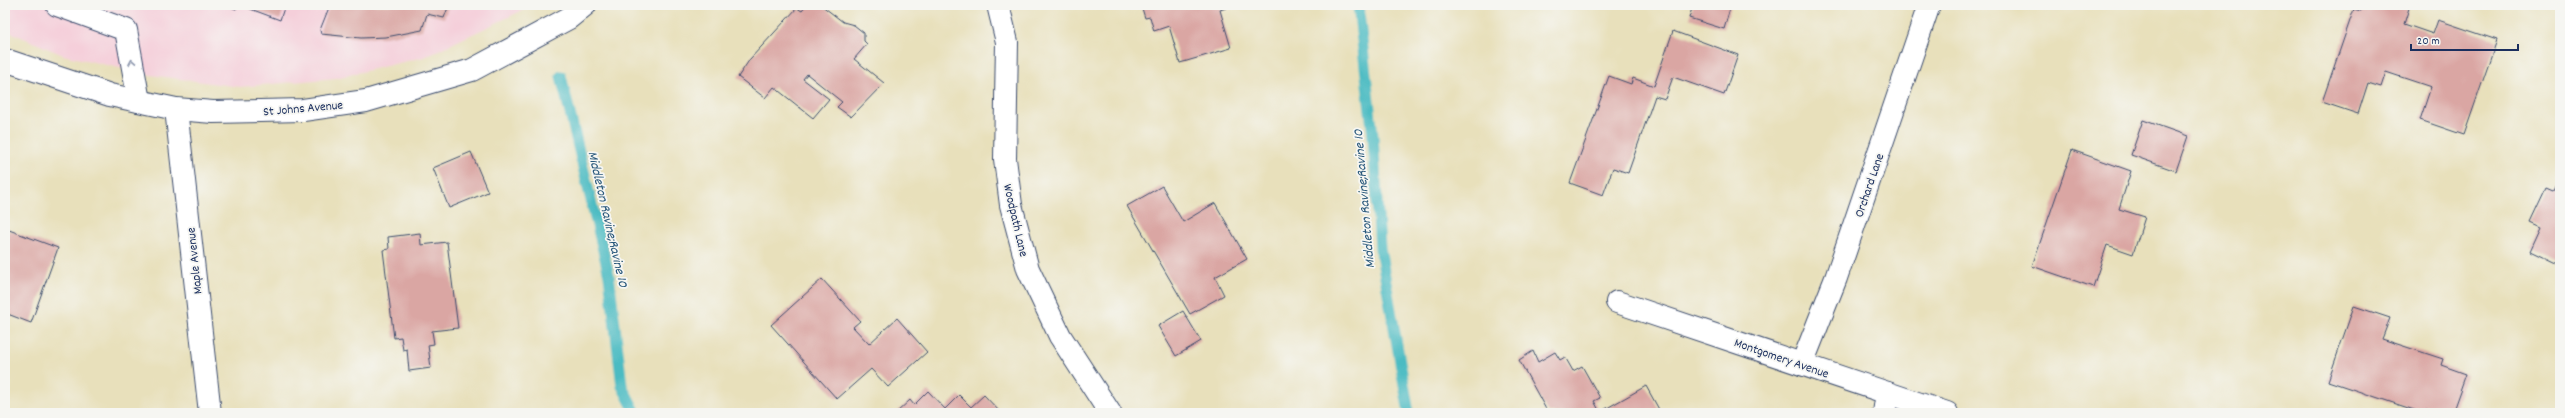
<svg xmlns="http://www.w3.org/2000/svg" width="2565" height="418" font-family="Dekko,sans-serif">
<style>
.built{fill:#f5cfda}
.lines{fill:none;stroke-linecap:round;stroke-linejoin:round}
.stream{stroke:#4cbbc2;stroke-width:11}
.building{fill:#daa6a3}
.minor-casing{stroke:#3a4a6c;stroke-width:24}
.minor{stroke:#fff;stroke-width:22}
.oneway{stroke:#8d97ae}
.labels{text-anchor:middle;stroke-width:3.5;stroke-linejoin:round;paint-order:stroke}
.street-label{font-size:13px;fill:#1b2f5e;stroke:#f6f6f2}
.water-label{font-size:14px;font-style:italic;fill:#2a597c;stroke:#f6f6f2}
</style>
<rect width="100%" height="100%" fill="#f6f6f2"/>
<filter id="ink" filterUnits="userSpaceOnUse"><feTurbulence type="fractalNoise" baseFrequency=".025" numOctaves="2"/><feDisplacementMap in="SourceGraphic" scale="8" xChannelSelector="R" yChannelSelector="G"/><feConvolveMatrix kernelMatrix="1 2 1 2 8 2 1 2 1" color-interpolation-filters="sRGB"/></filter>
<filter id="wash" filterUnits="userSpaceOnUse"><feTurbulence type="fractalNoise" baseFrequency=".012" numOctaves="4" result="noise"/><feDisplacementMap in="SourceGraphic" scale="16" xChannelSelector="R" yChannelSelector="G"/><feGaussianBlur stdDeviation="0.9" result="paint"/><feColorMatrix in="noise" values="0 0 0 0 0 0 0 0 0 0 0 0 0 0 0 0 0 1.4 0 .05"/><feComposite in="paint" operator="in"/></filter>
<g filter="url(#wash)">
<rect width="100%" height="100%" fill="#e8e0bb"/>
<polygon class="built" points="5,5 534,5 424,57 336,78 240,87 150,75 63,55 5,30"/>
<g class="lines">
<g class="stream">
<polyline points="1358,5 1373,136 1380,248 1409,413"/>
<polyline points="561,76 609,275 622,386 636,413"/>
</g>
</g>
<g id="blocks">
<g class="building">
<polygon points="225,5 238,5 236,9"/>
<polygon points="240,5 285,5 280,20"/>
<polygon points="330,5 449,5 444,18 427,14 422,30 386,37 361,38 321,34 320,30"/>
<polygon points="807,5 821,5 843,22 854,25 864,33 864,41 867,44 854,59 884,83 851,117 837,107 842,102 807,74 803,79 829,99 813,118 774,87 765,98 738,77 750,59 797,8 802,11"/>
<polygon points="1141,5 1235,5 1220,10 1231,48 1180,63 1169,26 1154,31 1150,17 1145,18"/>
<polygon points="1693,5 1731,5 1724,29 1689,18"/>
<polygon points="2363,5 2410,5 2404,24 2433,34 2438,20 2497,40 2464,135 2420,120 2431,87 2386,72 2381,87 2368,83 2358,114 2322,102 2354,9 2361,11"/>
<polygon points="1673,31 1738,55 1724,95 1673,77 1665,99 1655,96 1628,173 1613,168 1603,195 1570,183 1609,76 1631,84 1633,78 1654,86"/>
<polygon points="2143,120 2188,136 2176,171 2131,155"/>
<polygon points="2072,150 2131,171 2119,209 2145,217 2133,254 2107,245 2093,287 2032,266"/>
<polygon points="471,152 488,192 449,208 433,168"/>
<polygon points="2560,176 2560,263 2559,265 2530,251 2541,227 2530,222 2546,188 2553,191"/>
<polygon points="1162,186 1183,222 1215,203 1247,259 1215,277 1224,295 1190,314 1127,206"/>
<polygon points="9,230 58,248 31,323 5,313 5,240"/>
<polygon points="420,233 421,245 447,242 458,328 432,331 434,344 428,345 431,368 409,371 407,349 403,350 401,337 394,338 383,250 389,249 388,237"/>
<polygon points="822,279 860,321 853,327 869,344 897,318 927,352 888,387 871,369 837,399 771,325"/>
<polygon points="2354,306 2390,318 2382,339 2443,359 2441,365 2466,374 2452,413 2438,413 2426,409 2423,413 2328,381"/>
<polygon points="1183,311 1201,341 1176,356 1158,326"/>
<polygon points="1533,351 1538,362 1555,352 1560,360 1565,357 1573,371 1582,366 1600,398 1594,401 1600,412 1646,386 1661,413 1548,413 1519,360"/>
<polygon points="928,391 945,409 959,395 971,407 984,395 1001,413 896,413 910,400 914,405"/>
</g>
</g>
</g>
<g filter="url(#ink)">
<use href="#blocks" fill-opacity="0" stroke="#3a4a6c" stroke-width="1"/>
<g class="lines">
<defs>
<g id="minor">
<polyline points="57,5 126,30 139,101"/>
<polyline points="998,5 1007,42 1005,159 1011,205 1028,269 1060,336 1110,413"/>
<polyline points="5,60 110,95 176,109 213,112 303,110 366,101 472,70 569,18 585,5"/>
<polyline points="176,109 210,413"/>
<polyline points="1617,302 1947,413"/>
<polyline points="1802,364 1836,278 1929,5"/>
<polyline points="1884,413 1887,393"/>
</g>
</defs>
<use href="#minor" class="minor-casing"/>
<use href="#minor" class="minor"/>
</g>
<defs><path id="oneway-chevron" d="M-2-3.5L2.5 0L-2 3.5" fill="none" stroke-width="1.6" stroke-linecap="round" stroke-linejoin="round"/></defs>
<use class="oneway" href="#oneway-chevron" transform="translate(132 62) rotate(-100)"/>
</g>
<g class="labels">
<g class="street-label">
<text transform="translate(303 107) rotate(-5)" y="5">St Johns Avenue</text>
<text transform="translate(1868 185) rotate(-71)" y="5">Orchard Lane</text>
<text transform="translate(1017 220) rotate(77)" y="5">Woodpath Lane</text>
<text transform="translate(193 261) rotate(-96)" y="5">Maple Avenue</text>
<text transform="translate(1782 357) rotate(19)" y="5">Montgomery Avenue</text>
</g>
<g class="water-label">
<text transform="translate(1363 199) rotate(-95)" y="5">Middleton Ravine;Ravine 10</text>
<text transform="translate(609 219) rotate(77)" y="5">Middleton Ravine;Ravine 10</text>
</g>
</g>
<rect width="2565" height="418" fill="none" stroke="#f6f6f2" stroke-width="20"/>
<path d="M2411 44v6h107v-6" fill="none" stroke="#1b2f5e" stroke-width="2"/>
<text x="2417" y="44" font-size="12" fill="#1b2f5e" stroke="#f6f6f2" stroke-width="3" paint-order="stroke">20 m</text>
</svg>
